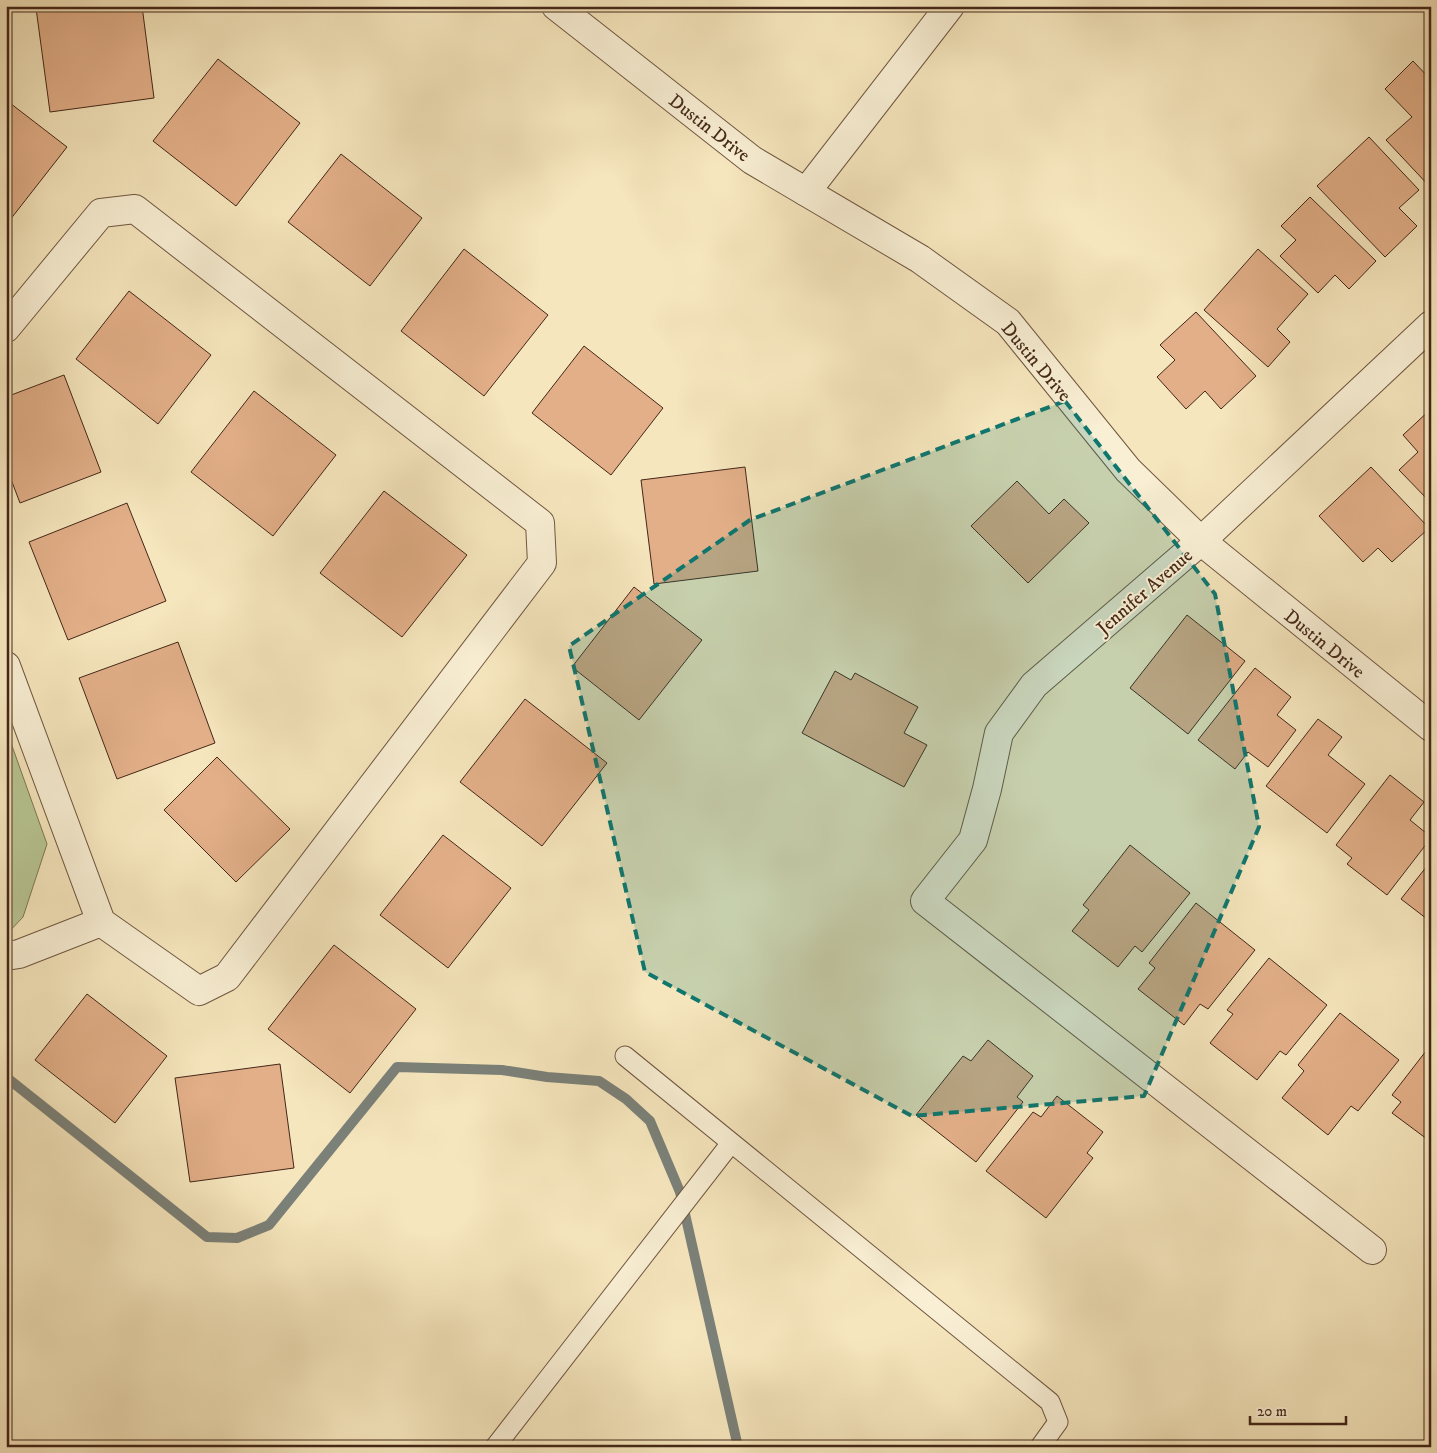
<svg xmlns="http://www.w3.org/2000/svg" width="1437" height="1453" font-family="'IM FELL DW Pica',serif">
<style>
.green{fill:#b8c694;stroke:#7e7656}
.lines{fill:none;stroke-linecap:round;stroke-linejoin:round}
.stream{stroke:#7b8179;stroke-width:10}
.building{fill:#e2af88;stroke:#432718}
.service-casing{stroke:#705741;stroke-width:21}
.minor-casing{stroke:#705741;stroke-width:30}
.service{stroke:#f9efd4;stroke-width:19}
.minor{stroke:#f9efd4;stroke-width:28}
.marked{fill:#0f766e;fill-opacity:0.2;stroke:#0f766e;stroke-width:4;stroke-dasharray:10 6;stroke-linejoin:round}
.labels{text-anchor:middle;stroke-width:4;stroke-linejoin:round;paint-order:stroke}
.street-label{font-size:19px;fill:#432718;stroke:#f9efd4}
</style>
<rect width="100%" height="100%" fill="#f6e6bd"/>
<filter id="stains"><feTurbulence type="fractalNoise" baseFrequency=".004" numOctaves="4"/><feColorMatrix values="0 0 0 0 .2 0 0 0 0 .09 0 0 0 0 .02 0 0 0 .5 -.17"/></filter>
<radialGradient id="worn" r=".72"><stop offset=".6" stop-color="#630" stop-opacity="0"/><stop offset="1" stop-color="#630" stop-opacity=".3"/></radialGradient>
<polygon class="green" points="6,729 47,844 23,917 6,935"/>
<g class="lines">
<polyline class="stream" points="6,1077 207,1237 237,1238 269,1225 397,1067 502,1070 547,1077 599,1081 626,1099 650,1121 680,1192 738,1447"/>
</g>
<g class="building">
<polygon points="48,6 142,6 154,98 50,112 36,8"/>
<polygon points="218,59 300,123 236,206 153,141"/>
<polygon points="1413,61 1431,80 1431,188 1386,140 1412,117 1385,89"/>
<polygon points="6,100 67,147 6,225"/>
<polygon points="1369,137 1419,190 1399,208 1417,226 1385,257 1317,186"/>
<polygon points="341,154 422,218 370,286 288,222"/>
<polygon points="1310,197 1376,261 1349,289 1335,275 1318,293 1280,256 1296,240 1281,226"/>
<polygon points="464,249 548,315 484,396 401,331"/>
<polygon points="1258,249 1308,294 1277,329 1290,342 1268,367 1204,310"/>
<polygon points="129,291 211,355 158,424 76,359"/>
<polygon points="1196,312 1256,376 1221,409 1205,391 1186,409 1157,377 1175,360 1160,345"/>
<polygon points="584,346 663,408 611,475 532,413"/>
<polygon points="64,375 101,472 20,503 6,466 6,397"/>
<polygon points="254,391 336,455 273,536 191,472"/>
<polygon points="1431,409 1431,503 1399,470 1418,452 1403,435"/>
<polygon points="745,467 758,571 654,584 641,480"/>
<polygon points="1371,467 1429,528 1392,562 1378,548 1363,562 1319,516"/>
<polygon points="1017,481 1049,514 1064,499 1089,523 1028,583 971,526"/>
<polygon points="384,491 467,555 402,637 320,573"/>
<polygon points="127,503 166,601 68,640 29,542"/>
<polygon points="634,587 702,640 639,720 572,667"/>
<polygon points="1187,615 1245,661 1188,734 1130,688"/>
<polygon points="178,642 215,743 117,779 79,678"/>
<polygon points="1255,668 1291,697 1277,715 1296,730 1268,767 1248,752 1235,769 1198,740"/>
<polygon points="835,671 851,680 855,673 918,707 904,733 927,745 904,787 802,733"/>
<polygon points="525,699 607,763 542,846 460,782"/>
<polygon points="1318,719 1342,737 1328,755 1365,784 1327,833 1266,786"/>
<polygon points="217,757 290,829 236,882 164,810"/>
<polygon points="1390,775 1424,802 1410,820 1431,837 1431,838 1387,895 1347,864 1352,858 1336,845"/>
<polygon points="443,835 511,888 448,968 380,915"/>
<polygon points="1130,845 1190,893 1142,952 1135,946 1118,967 1072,931 1089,910 1083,905"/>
<polygon points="1431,861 1431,922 1401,899"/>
<polygon points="1196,903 1255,950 1208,1009 1200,1004 1184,1025 1138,989 1155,968 1149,963"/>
<polygon points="334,945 416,1009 350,1093 268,1029"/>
<polygon points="1269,958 1327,1005 1286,1055 1280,1051 1257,1080 1210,1043 1233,1014 1227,1010"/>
<polygon points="87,994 167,1056 115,1123 35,1060"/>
<polygon points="1340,1013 1399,1060 1358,1111 1351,1106 1328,1135 1282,1098 1304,1071 1298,1065"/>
<polygon points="988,1040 1033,1076 1017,1097 1023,1102 976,1162 916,1115 963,1056 971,1061"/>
<polygon points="1426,1051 1431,1054 1431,1142 1392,1113 1401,1102 1392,1095"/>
<polygon points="280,1064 294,1168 190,1182 175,1078"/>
<polygon points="1057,1096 1103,1132 1087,1153 1093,1158 1046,1218 986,1171 1033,1112 1041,1117"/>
</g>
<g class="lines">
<defs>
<g id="service">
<polyline points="625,1056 1050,1402 1058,1422 1040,1447"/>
<polyline points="495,1447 731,1143"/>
</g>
<g id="minor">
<polyline points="556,6 752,160 920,259 1008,322 1128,470 1201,541 1431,727"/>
<polyline points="806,192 950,6"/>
<polyline points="6,328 101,213 135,209 540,523 542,563 227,977 199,991 101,922 6,666"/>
<polyline points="6,956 19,954 101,922"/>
<polyline points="1372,1250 925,901 973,840 987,789 999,733 1034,685 1201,541 1431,325"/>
</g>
</defs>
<use href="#service" class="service-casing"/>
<use href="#minor" class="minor-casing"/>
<use href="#service" class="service"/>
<use href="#minor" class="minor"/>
</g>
<path class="marked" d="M1065,401L1215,594L1259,827L1144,1096L912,1116L645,972L569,646L750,520Z"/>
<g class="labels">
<g class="street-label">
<text transform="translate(710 127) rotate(38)" y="7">Dustin Drive</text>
<text transform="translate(1037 361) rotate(50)" y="7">Dustin Drive</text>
<text transform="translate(1144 591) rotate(-41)" y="7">Jennifer Avenue</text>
<text transform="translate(1325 643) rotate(39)" y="7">Dustin Drive</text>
</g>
</g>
<rect width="1437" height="1453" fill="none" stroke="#f6e6bd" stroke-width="25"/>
<rect x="8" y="8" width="1422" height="1438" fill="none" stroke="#432718" stroke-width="2.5"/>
<rect x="12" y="12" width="1412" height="1428" fill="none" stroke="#432718"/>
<path d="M1250 1416v8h96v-8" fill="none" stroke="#432718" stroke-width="2.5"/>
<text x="1257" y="1416" font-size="15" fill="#432718" stroke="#f9efd4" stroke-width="4" paint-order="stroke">20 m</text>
<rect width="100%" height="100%" filter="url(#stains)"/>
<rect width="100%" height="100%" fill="url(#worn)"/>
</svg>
